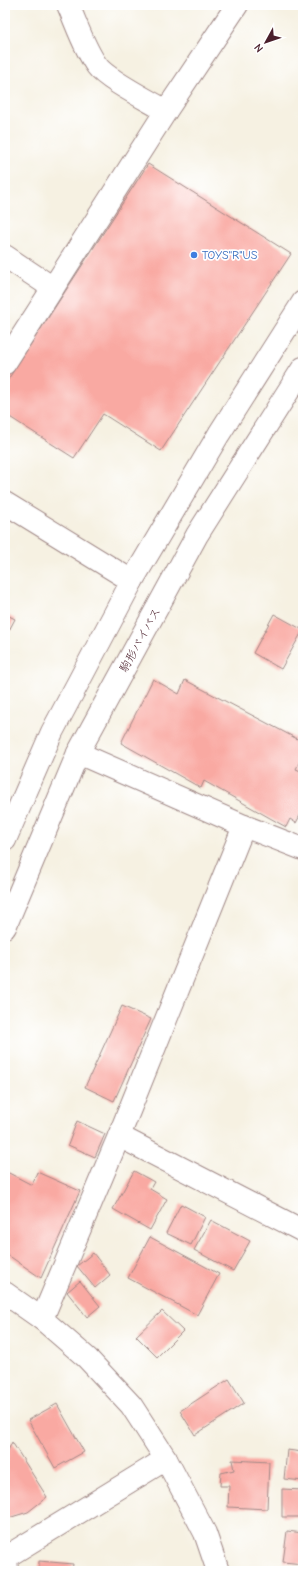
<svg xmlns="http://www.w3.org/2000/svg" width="308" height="1576" font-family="'Comic Neue','Klee One',sans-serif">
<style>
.building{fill:#f9a9a2}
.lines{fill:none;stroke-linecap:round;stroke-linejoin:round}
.street-casing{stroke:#a08886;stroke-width:24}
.secondary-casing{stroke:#a08886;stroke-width:24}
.primary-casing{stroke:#a08886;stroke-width:24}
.street{stroke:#fff;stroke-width:22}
.secondary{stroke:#fff;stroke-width:22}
.primary{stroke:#fff;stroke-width:22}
.shop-dot{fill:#3f7fe0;stroke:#fff;stroke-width:1.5}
.labels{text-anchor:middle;stroke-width:3.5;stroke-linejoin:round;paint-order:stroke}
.shop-label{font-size:12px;fill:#366cbe;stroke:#fff;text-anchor:start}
.street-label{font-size:12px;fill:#4a1f2b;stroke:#fff}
</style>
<rect width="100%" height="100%" fill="#fff"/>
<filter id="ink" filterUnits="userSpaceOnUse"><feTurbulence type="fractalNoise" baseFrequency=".025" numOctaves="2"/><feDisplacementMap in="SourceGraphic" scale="8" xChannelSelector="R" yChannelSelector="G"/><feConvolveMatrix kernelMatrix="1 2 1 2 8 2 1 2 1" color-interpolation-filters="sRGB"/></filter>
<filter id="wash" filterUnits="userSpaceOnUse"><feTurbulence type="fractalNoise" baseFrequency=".012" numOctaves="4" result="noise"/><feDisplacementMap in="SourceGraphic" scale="16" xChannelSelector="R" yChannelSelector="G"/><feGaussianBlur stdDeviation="0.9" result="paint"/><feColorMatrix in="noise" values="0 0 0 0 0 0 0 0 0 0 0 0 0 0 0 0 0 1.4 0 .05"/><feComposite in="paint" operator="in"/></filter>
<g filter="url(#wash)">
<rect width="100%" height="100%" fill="#f6f1e2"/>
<g id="blocks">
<g class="building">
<polygon points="148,164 291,254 161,451 103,414 74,458 5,414 5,384"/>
<polygon points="5,614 15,619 5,638"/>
<polygon points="274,614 303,630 281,669 253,653"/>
<polygon points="153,679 179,694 185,680 303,742 303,755 296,769 303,772 303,810 296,823 290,819 286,827 204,781 201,788 121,743"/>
<polygon points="122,1006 151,1019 114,1101 85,1087"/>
<polygon points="77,1121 105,1134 95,1157 68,1145"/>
<polygon points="5,1171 32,1185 37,1172 80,1191 41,1278 5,1253"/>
<polygon points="134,1171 154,1182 150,1189 167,1199 150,1230 113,1209"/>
<polygon points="181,1204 205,1217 191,1245 166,1233"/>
<polygon points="211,1220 250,1241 233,1271 194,1250"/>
<polygon points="150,1237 219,1274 197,1315 128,1278"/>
<polygon points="93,1253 110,1275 95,1288 77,1266"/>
<polygon points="80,1281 100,1306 87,1317 67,1292"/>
<polygon points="162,1311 183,1331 157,1357 136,1336"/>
<polygon points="229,1379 244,1403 195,1435 180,1411"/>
<polygon points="57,1404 84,1452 55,1468 28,1420"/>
<polygon points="12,1442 47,1497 28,1512 5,1519 5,1457"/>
<polygon points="287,1450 303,1452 303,1481 284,1479"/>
<polygon points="232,1460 269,1462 267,1509 228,1507 229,1486 220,1486 221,1473 234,1470"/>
<polygon points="282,1489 303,1490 303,1517 282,1517"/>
<polygon points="287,1531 303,1533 303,1564 283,1562"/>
<polygon points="39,1561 73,1564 72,1571 39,1571"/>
</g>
</g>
</g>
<g filter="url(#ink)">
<use href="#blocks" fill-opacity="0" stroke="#a08886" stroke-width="1"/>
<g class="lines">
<defs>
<g id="street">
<path d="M68,5C77,25 84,48 97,66C107,80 150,101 166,111"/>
<polyline points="5,256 53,288"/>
<polyline points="5,363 166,111 237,5"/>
<polyline points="5,503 132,581"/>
<polyline points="78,753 244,826 303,849"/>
<polyline points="119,1136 303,1231"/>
<polyline points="42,1319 119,1136 244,826"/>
<polyline points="7,1571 6,1557 166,1459"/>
</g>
<polyline id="secondary" points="5,1293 42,1319 87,1358 131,1405 166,1459 205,1533 218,1571"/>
<g id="primary">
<polyline points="5,840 52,732 132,581 219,434 303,302"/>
<polyline points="5,927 78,753 197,535 303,368"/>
</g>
</defs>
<use href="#street" class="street-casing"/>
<use href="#secondary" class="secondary-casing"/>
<use href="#primary" class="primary-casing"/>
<use href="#street" class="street"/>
<use href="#secondary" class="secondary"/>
<use href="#primary" class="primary"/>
</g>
</g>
<circle class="shop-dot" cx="194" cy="255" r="4"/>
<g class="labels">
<g class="shop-label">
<text x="202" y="259">TOYS"R"US</text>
</g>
<g class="street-label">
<text transform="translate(140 640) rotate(-61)" y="4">駒形バイパス</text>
</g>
</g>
<rect width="308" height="1576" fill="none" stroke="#fff" stroke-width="20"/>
<g transform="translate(266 42) rotate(230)" stroke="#ffffff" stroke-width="3" paint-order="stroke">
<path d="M0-3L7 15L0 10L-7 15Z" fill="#4a1f2b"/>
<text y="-6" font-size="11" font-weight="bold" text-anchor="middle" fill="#4a1f2b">N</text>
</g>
</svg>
